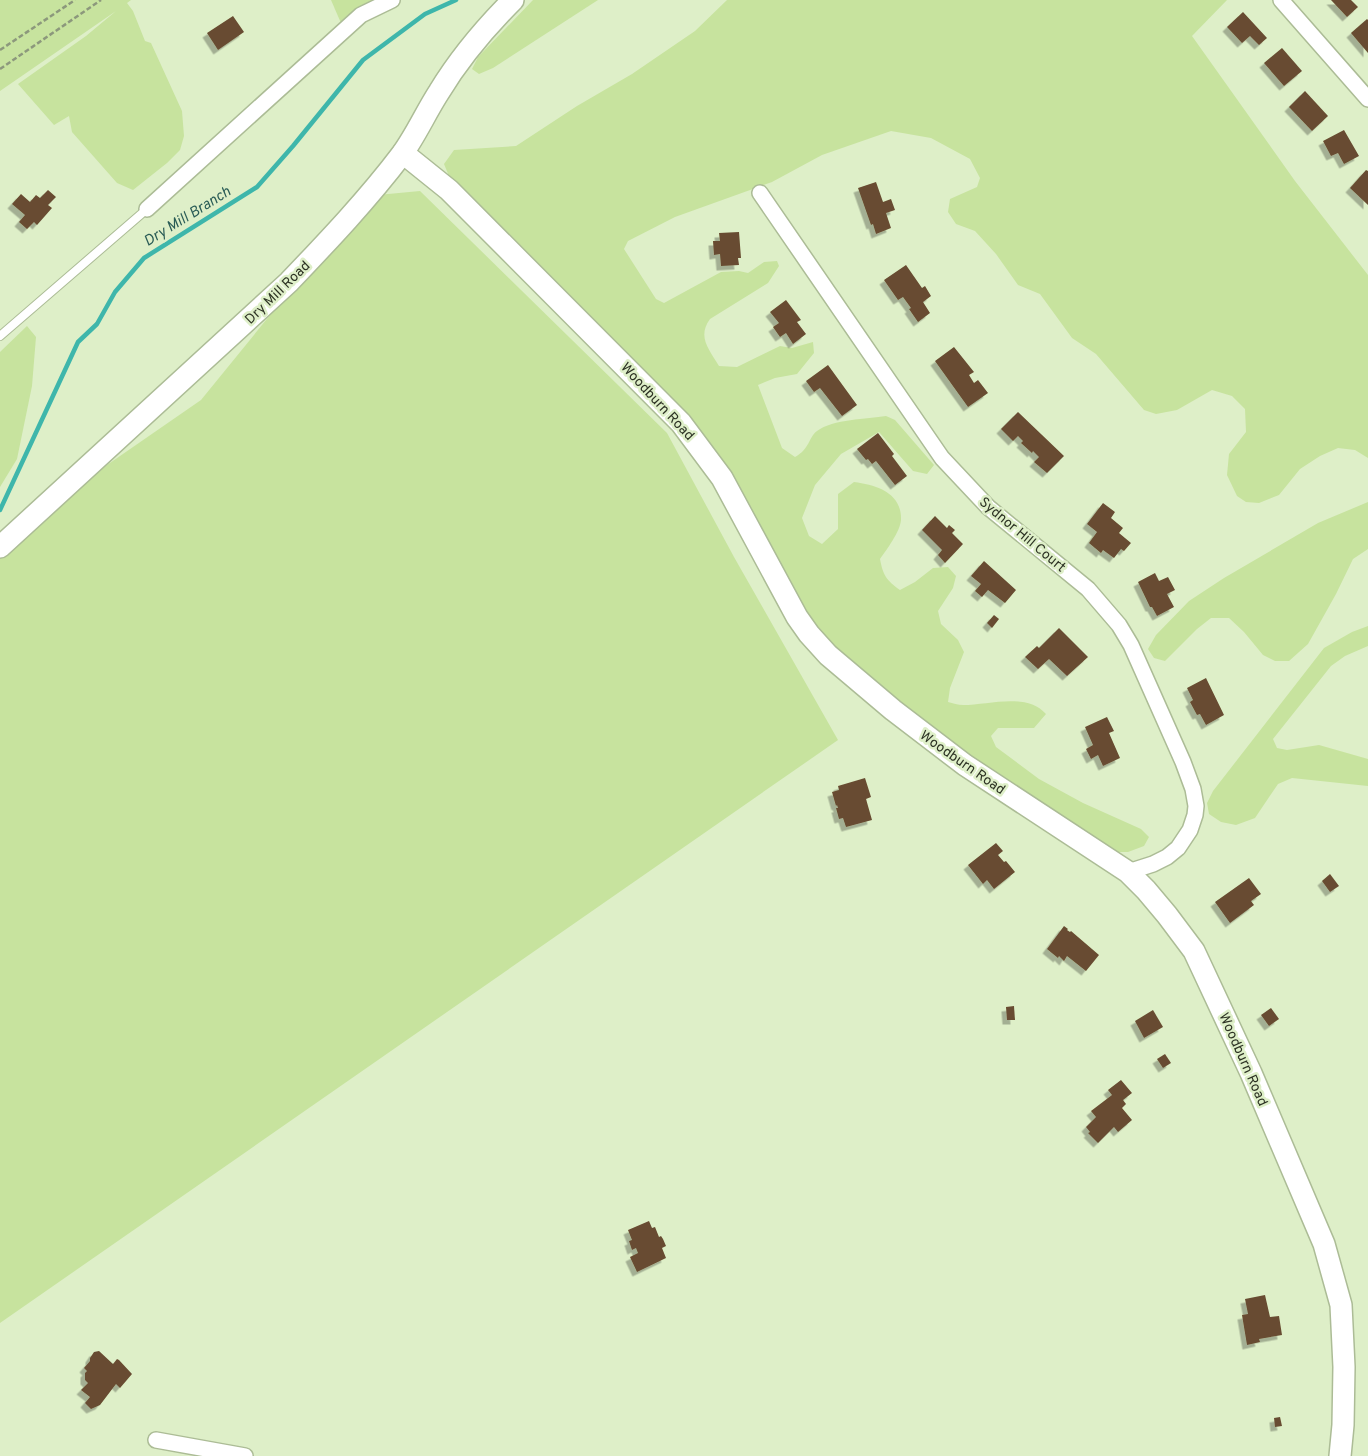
<svg xmlns="http://www.w3.org/2000/svg" width="1368" height="1456" font-family="Overpass,sans-serif">
<style>
.green{fill:#c7e39e}
.lines{fill:none;stroke-linecap:round;stroke-linejoin:round}
.stream{stroke:#3eb6ab;stroke-width:4.5}
.building{fill:#674c30;filter:url(#shadow)}
.lane-casing{stroke:#acbc96;stroke-width:10}
.street-casing{stroke:#acbc96;stroke-width:18}
.secondary-casing{stroke:#acbc96;stroke-width:24}
.path{stroke:#8c987c;stroke-width:2.5;stroke-dasharray:5 2.5;stroke-linecap:butt}
.lane{stroke:#fff;stroke-width:8}
.street{stroke:#fff;stroke-width:15}
.secondary{stroke:#fff;stroke-width:21}
.labels{text-anchor:middle;stroke-width:5;stroke-linejoin:round;paint-order:stroke}
.street-label{font-size:14px;fill:#2d3324;stroke:#deefc8}
.water-label{font-size:15px;font-style:italic;fill:#2a5c56;stroke:#deefc8}
</style>
<defs>
<filter id="shadow"><feDropShadow dx="-4.5" dy="4.5" stdDeviation="0" flood-color="#0004"/></filter>
</defs>
<rect width="100%" height="100%" fill="#deefc8"/>
<g class="green">
<polygon points="0,0 131,0 127,3 133,11 145,41 151,43 182,111 184,136 180,150 167,163 133,190 117,183 72,132 69,116 54,125 18,84 86,36 116,11 0,91"/>
<polygon points="331,0 394,0 344,30"/>
<polygon points="533,0 598,0 493,68 479,74 472,69 478,57"/>
<path d="M727,0H1227L1192,36L1295,181L1368,275V458L1355,450L1338,448L1320,456L1300,469L1279,495L1259,503L1246,502L1237,496L1227,475L1229,454L1246,432L1245,409L1232,396L1212,390L1177,410L1156,414L1144,410L1096,354L1072,338L1040,294L1018,285L996,254L975,231L956,224L948,212L950,199L977,187L980,178L970,159L931,138L891,131L822,155L772,182L675,217L628,241L624,249L656,299L664,303L721,272L739,271L748,273L764,262L777,261L779,266L768,283L710,319C697,337 709,349 719,366L737,367L780,346L792,348L813,342L814,353L797,374L775,378L758,385L782,448L795,457C810,449 808,438 817,431C833,419 867,419 886,416L895,420L934,465L927,474L913,471L879,432L841,454L815,485L802,518L809,536L822,544L838,529V494L854,482C877,485 902,493 901,520C900,532 887,549 880,559C883,575 886,580 900,590L915,582L933,568L948,567L956,576L953,588L938,611L941,624L958,640L964,652L950,688L948,702C953,703 958,705 963,705C989,705 1026,692 1046,714L1034,728H998L991,736L996,747L1039,779L1083,803L1141,829L1149,837L1144,846L1128,852H1117L1086,837L1005,785L832,651L791,593L751,513L451,181L444,164L454,150L516,146L577,106L632,74L695,31Z"/>
<polygon points="420,191 667,433 734,557 838,740 0,1323 0,539 201,400 367,196"/>
<polygon points="27,326 36,337 32,386 17,459 0,487 0,352"/>
<polygon points="1368,502 1368,549 1353,559 1336,594 1308,644 1289,661 1275,661 1263,655 1244,632 1229,618 1211,618 1197,629 1165,661 1154,658 1148,649 1156,635 1189,601 1224,578 1318,523"/>
<polygon points="1368,626 1368,646 1345,656 1331,666 1273,739 1277,748 1287,750 1319,745 1368,759 1368,786 1292,778 1278,784 1255,818 1236,825 1221,822 1209,814 1207,803 1213,791 1324,648 1352,632"/>
</g>
<g class="lines">
<polyline class="stream" points="0,510 78,342 97,324 115,292 144,258 257,187 293,146 363,60 425,14 456,0"/>
</g>
<g class="building">
<polygon points="1331,0 1351,0 1358,7 1347,17"/>
<polygon points="1243,12 1267,38 1259,45 1250,36 1242,43 1227,27"/>
<polygon points="233,16 244,32 218,50 207,33"/>
<polygon points="1367,19 1368,20 1368,53 1351,33"/>
<polygon points="1282,48 1302,71 1284,86 1264,63"/>
<polygon points="1305,91 1328,116 1312,131 1289,107"/>
<polygon points="1344,130 1359,156 1344,164 1338,153 1331,156 1323,141"/>
<polygon points="1366,170 1368,171 1368,205 1350,188"/>
<polygon points="876,182 883,202 891,199 895,210 886,213 891,228 876,234 873,224 871,225 858,188"/>
<polygon points="48,190 56,197 48,205 52,208 37,225 34,222 27,229 19,222 25,215 12,204 21,194 30,202 36,195 40,198"/>
<polygon points="739,232 741,258 738,258 739,265 721,266 720,254 714,255 713,241 720,241 719,233"/>
<polygon points="906,265 922,288 925,286 931,296 923,302 930,313 918,322 909,309 911,308 903,297 898,300 884,280"/>
<polygon points="786,300 801,320 797,322 806,334 793,344 786,333 780,337 773,327 779,323 770,312"/>
<polygon points="954,347 974,372 969,375 974,383 978,380 988,393 968,407 935,361"/>
<polygon points="828,365 857,405 842,416 820,388 814,392 806,381"/>
<polygon points="1018,412 1064,456 1047,473 1034,462 1039,457 1033,451 1032,453 1021,443 1023,441 1018,436 1013,441 1001,429"/>
<polygon points="878,433 894,454 892,456 907,476 895,485 876,461 872,464 868,459 866,460 857,449"/>
<polygon points="1103,503 1115,512 1111,518 1123,528 1119,533 1131,543 1124,551 1121,549 1114,558 1103,550 1101,553 1089,543 1097,532 1087,524"/>
<polygon points="935,516 947,528 949,525 955,530 952,533 963,544 945,563 938,555 942,550 922,530"/>
<polygon points="984,561 1016,590 1005,603 988,590 982,597 975,591 981,584 971,576"/>
<polygon points="1155,573 1159,581 1168,577 1175,590 1167,594 1174,607 1157,616 1152,607 1150,607 1138,582"/>
<polygon points="994,615 999,619 992,628 987,623"/>
<polygon points="1059,628 1088,657 1067,676 1049,659 1038,669 1025,657 1037,646 1039,648"/>
<polygon points="1206,678 1224,715 1206,725 1200,714 1197,715 1190,702 1193,700 1187,688"/>
<polygon points="1107,717 1114,731 1109,733 1120,758 1103,766 1098,755 1091,759 1086,749 1093,745 1085,727"/>
<polygon points="865,778 871,797 866,799 872,820 846,827 843,818 839,819 836,808 838,808 837,805 836,806 832,792 839,790 838,786"/>
<polygon points="996,843 1003,851 998,855 1004,862 1006,861 1015,872 994,889 987,880 983,884 968,865"/>
<polygon points="1330,874 1339,886 1330,892 1322,881"/>
<polygon points="1249,878 1261,894 1251,901 1254,905 1230,923 1215,902"/>
<polygon points="1064,926 1068,929 1067,930 1070,932 1071,931 1099,955 1086,971 1067,956 1064,961 1059,956 1058,958 1047,949"/>
<polygon points="1014,1006 1015,1020 1007,1020 1006,1007"/>
<polygon points="1271,1008 1279,1019 1269,1026 1261,1015"/>
<polygon points="1153,1010 1163,1027 1144,1038 1135,1021"/>
<polygon points="1165,1054 1171,1063 1163,1068 1157,1059"/>
<polygon points="1121,1080 1132,1093 1123,1100 1126,1104 1122,1108 1132,1120 1118,1132 1114,1127 1098,1143 1088,1133 1090,1132 1086,1127 1096,1117 1091,1111 1112,1095 1108,1090"/>
<polygon points="649,1221 652,1228 655,1227 659,1237 661,1236 663,1239 666,1246 662,1248 666,1258 637,1272 630,1257 638,1253 636,1248 632,1250 629,1241 632,1240 628,1230"/>
<polygon points="1265,1295 1270,1317 1279,1316 1282,1335 1259,1339 1260,1342 1247,1345 1242,1315 1248,1314 1245,1299"/>
<polygon points="99,1351 113,1364 117,1359 119,1360 132,1374 120,1388 116,1384 100,1405 91,1409 85,1403 90,1397 81,1390 88,1383 85,1380 85,1373 87,1371 84,1368 90,1361 90,1358 94,1352"/>
<polygon points="1280,1417 1282,1426 1275,1427 1274,1418"/>
</g>
<g class="lines">
<defs>
<polyline id="lane" points="0,336 147,209"/>
<g id="street">
<polyline points="1281,0 1368,99"/>
<polyline points="760,193 942,458 988,507 1088,589 1119,625 1131,645 1183,762 1193,789 1196,806 1195,815 1190,830 1178,848 1167,857 1153,864 1128,872"/>
<polyline points="147,209 361,15 392,0"/>
<polyline points="156,1440 245,1456"/>
</g>
<g id="secondary">
<polyline points="403,153 449,190 681,423 722,478 797,617 809,634 828,655 893,710 965,765 1128,872 1146,890 1167,915 1194,951 1251,1073 1324,1244 1341,1305 1344,1367 1343,1425 1340,1456"/>
<path d="M0,547L289,282C328,241 368,199 402,154C416,135 426,112 439,92C459,59 486,27 513,0"/>
</g>
</defs>
<use href="#lane" class="lane-casing"/>
<use href="#street" class="street-casing"/>
<use href="#secondary" class="secondary-casing"/>
<g class="path">
<polyline points="0,50 75,0"/>
<polyline points="0,69 101,0"/>
</g>
<use href="#lane" class="lane"/>
<use href="#street" class="street"/>
<use href="#secondary" class="secondary"/>
</g>
<g class="labels">
<g class="street-label">
<text transform="translate(277 292) rotate(-44)" y="5">Dry Mill Road</text>
<text transform="translate(658 401) rotate(47)" y="5">Woodburn Road</text>
<text transform="translate(1023 534) rotate(40)" y="5">Sydnor Hill Court</text>
<text transform="translate(963 762) rotate(35)" y="5">Woodburn Road</text>
<text transform="translate(1244 1059) rotate(66)" y="5">Woodburn Road</text>
</g>
<g class="water-label">
<text transform="translate(187 216) rotate(-32)" y="5">Dry Mill Branch</text>
</g>
</g>
</svg>
